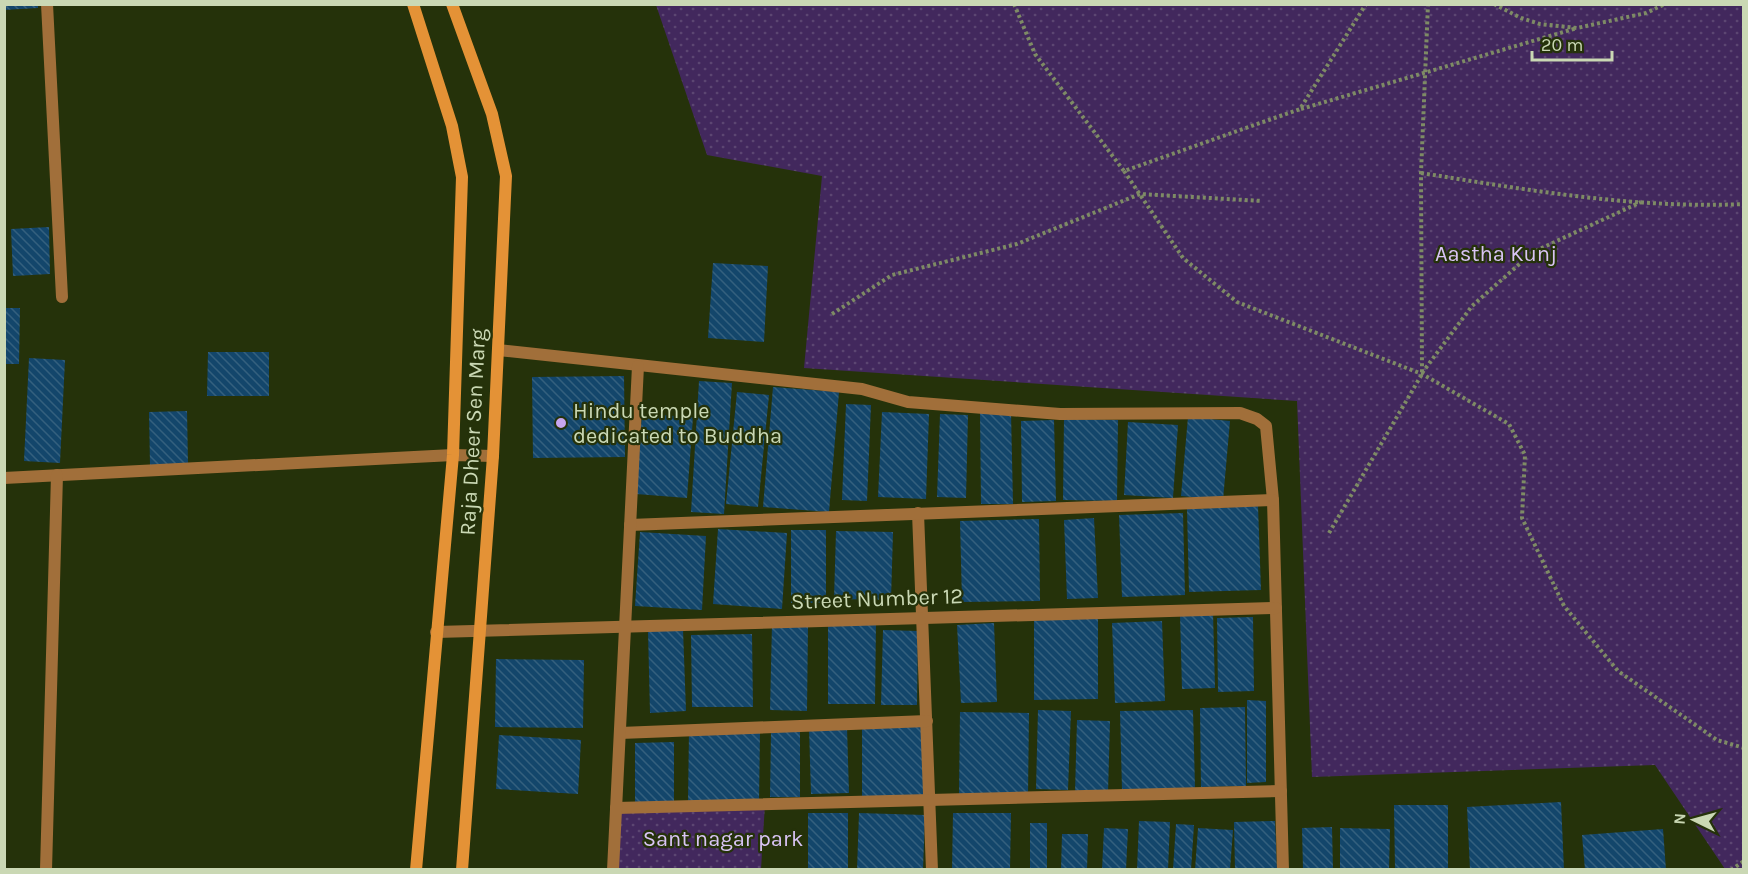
<svg xmlns="http://www.w3.org/2000/svg" width="1748" height="874" font-family="Karla,sans-serif">
<style>
.grass{fill:url(#grass-dots)}
.building{fill:url(#building-back-hatch)}
.lines{fill:none;stroke-linecap:round;stroke-linejoin:round}
.path{stroke:#7e8b65;stroke-width:4;stroke-dasharray:3 3;stroke-linecap:butt}
.street{stroke:#a16f3a;stroke-width:12}
.secondary{stroke:#e49236;stroke-width:12}
.poi-dot{fill:#c7a6ef;stroke:#25320a;stroke-width:2}
.labels{text-anchor:middle;stroke-width:4.5;stroke-linejoin:round;paint-order:stroke}
.park-label{font-size:22px;fill:#d9c4f5;stroke:#25320a}
.poi-label{font-size:22px;fill:#cad8b4;stroke:#25320a;text-anchor:start}
.street-label{font-size:22px;fill:#cad8b4;stroke:#25320a}
</style>
<defs>
<pattern id="grass-dots" width="8" height="8" patternUnits="userSpaceOnUse" patternTransform="scale(1.5)"><rect width="8" height="8" fill="#42285d"/><path d="M2 2h.1M6 6h.1" fill="none" stroke="#5c4672" stroke-width="1.8" stroke-linecap="round"/></pattern>
<pattern id="building-back-hatch" width="6" height="6" patternUnits="userSpaceOnUse" patternTransform="scale(1.5)"><rect width="6" height="6" fill="#13466b"/><path d="M-1 5l2 2M0 0l6 6M5-1l2 2" fill="none" stroke="#34607e"/></pattern>
</defs>
<rect width="100%" height="100%" fill="#25320a"/>
<g class="grass">
<polygon points="656,5 1743,5 1743,869 1725,869 1655,765 1312,777 1297,401 804,368 822,176 707,155"/>
<polygon points="765,804 761,869 613,870 616,808"/>
</g>
<g class="building">
<polygon points="4,4 38,4 38,8 4,10"/>
<polygon points="49,227 50,274 13,276 11,229"/>
<polygon points="713,263 768,266 764,342 708,338"/>
<polygon points="4,308 20,308 19,364 4,364"/>
<polygon points="208,352 269,352 269,396 207,396"/>
<polygon points="29,358 65,360 60,463 24,461"/>
<polygon points="624,376 625,457 533,458 532,377"/>
<polygon points="699,381 732,383 724,514 691,512"/>
<polygon points="773,387 839,392 829,512 763,507"/>
<polygon points="737,392 769,395 758,507 726,504"/>
<polygon points="846,404 871,405 867,501 842,500"/>
<polygon points="187,411 188,464 150,465 149,412"/>
<polygon points="882,412 929,414 926,499 878,497"/>
<polygon points="1011,412 1013,504 981,504 980,413"/>
<polygon points="642,414 693,417 687,498 636,494"/>
<polygon points="940,414 968,415 966,498 937,497"/>
<polygon points="1188,417 1230,421 1223,500 1181,496"/>
<polygon points="1064,419 1118,420 1117,501 1063,500"/>
<polygon points="1054,420 1056,501 1022,502 1021,421"/>
<polygon points="1128,422 1178,425 1173,498 1124,495"/>
<polygon points="1258,506 1261,590 1189,592 1187,509"/>
<polygon points="1183,513 1185,595 1122,597 1119,515"/>
<polygon points="1094,518 1098,598 1067,599 1064,520"/>
<polygon points="1039,519 1040,601 962,602 960,521"/>
<polygon points="718,529 787,533 782,609 713,604"/>
<rect x="791" y="530" width="35" height="73"/>
<polygon points="836,531 893,532 891,600 834,599"/>
<polygon points="640,532 706,536 702,610 635,606"/>
<polygon points="1213,612 1215,688 1182,689 1180,614"/>
<polygon points="1098,617 1098,699 1034,700 1034,618"/>
<polygon points="1253,617 1254,691 1218,692 1217,618"/>
<polygon points="828,620 876,621 875,704 828,704"/>
<polygon points="1162,621 1165,701 1115,703 1112,623"/>
<polygon points="994,623 997,702 961,703 957,625"/>
<polygon points="772,624 808,625 807,711 770,710"/>
<polygon points="683,629 686,711 650,713 648,631"/>
<polygon points="883,630 918,631 917,705 881,705"/>
<polygon points="752,634 753,707 692,707 691,635"/>
<polygon points="496,659 584,660 583,728 495,727"/>
<polygon points="1247,700 1266,701 1266,782 1247,783"/>
<polygon points="1245,707 1246,786 1201,787 1200,708"/>
<polygon points="1038,710 1071,711 1068,790 1036,789"/>
<polygon points="1193,710 1195,788 1122,790 1120,711"/>
<polygon points="960,712 1029,713 1028,795 959,794"/>
<polygon points="1077,720 1110,721 1108,793 1075,793"/>
<rect x="862" y="726" width="62" height="70"/>
<polygon points="847,727 849,793 811,794 809,728"/>
<polygon points="689,731 760,731 759,803 688,802"/>
<polygon points="771,732 800,732 800,797 770,797"/>
<polygon points="499,735 581,740 578,794 496,789"/>
<polygon points="674,742 674,804 635,804 635,743"/>
<polygon points="1561,802 1564,870 1470,870 1467,807"/>
<polygon points="1394,805 1448,805 1448,870 1395,870"/>
<rect x="808" y="813" width="40" height="57"/>
<polygon points="859,813 925,815 923,870 857,870"/>
<polygon points="953,813 1011,813 1010,870 952,870"/>
<polygon points="1139,821 1170,822 1168,870 1137,870"/>
<polygon points="1275,821 1277,870 1235,870 1234,822"/>
<rect x="1030" y="823" width="17" height="47"/>
<polygon points="1176,824 1194,825 1191,870 1173,870"/>
<polygon points="1332,827 1333,870 1303,870 1302,828"/>
<polygon points="1104,828 1128,829 1126,870 1102,870"/>
<polygon points="1198,828 1233,830 1230,870 1195,870"/>
<polygon points="1340,828 1390,829 1389,870 1340,870"/>
<polygon points="1663,829 1666,870 1585,870 1582,835"/>
<polygon points="1062,834 1088,834 1087,870 1061,870"/>
</g>
<g class="lines">
<g class="path">
<polyline points="1014,4 1035,54 1124,171 1300,109 1366,4"/>
<polyline points="1494,4 1521,18 1540,24 1577,28 1646,13 1665,4"/>
<polyline points="1301,109 1577,28"/>
<polyline points="1124,171 1183,258 1237,302 1422,374 1509,424 1525,455 1522,518 1564,606 1618,671 1717,740 1744,748"/>
<path d="M1421,173C1528,190 1635,209 1744,204"/>
<polyline points="832,314 892,275 1017,244 1140,194 1262,201"/>
<polyline points="1422,373 1472,306 1533,252 1641,202"/>
<polyline points="1329,533 1422,374 1421,173 1428,4"/>
<polyline points="1731,870 1744,861"/>
</g>
<g class="street">
<polyline points="47,4 62,297"/>
<polyline points="498,350 862,389 908,402 1060,414 1240,413 1257,419 1266,426 1273,500 1283,870"/>
<polyline points="4,478 453,455 493,456"/>
<polyline points="918,513 932,870"/>
<polyline points="630,525 1273,500"/>
<polyline points="436,632 1276,608"/>
<polyline points="620,733 927,721"/>
<polyline points="616,808 1281,791"/>
<polyline points="46,870 57,475"/>
<polyline points="613,870 638,366"/>
</g>
<g class="secondary">
<polyline points="413,4 452,126 462,177 453,455 416,870"/>
<polyline points="452,4 492,114 506,176 493,456 462,870"/>
</g>
</g>
<circle class="poi-dot" cx="561" cy="423" r="6"/>
<g class="labels">
<g class="park-label">
<text x="1496" y="261">Aastha Kunj</text>
<text x="723" y="846">Sant nagar park</text>
</g>
<g class="poi-label">
<text x="573" y="418">Hindu temple<tspan x="573" dy="25">dedicated to Buddha</tspan></text>
</g>
<g class="street-label">
<text transform="translate(472 432) rotate(-87)" y="8">Raja Dheer Sen Marg</text>
<text transform="translate(877 598) rotate(-2)" y="8">Street Number 12</text>
</g>
</g>
<rect width="1748" height="874" fill="none" stroke="#cad8b4" stroke-width="12"/>
<g transform="translate(1694 820) rotate(275)" stroke="#25320a" stroke-width="4.5" paint-order="stroke">
<path d="M0-4.5L10 22L0 15L-10 22Z" fill="#cad8b4"/>
<text y="-9" font-size="16" font-weight="bold" text-anchor="middle" fill="#cad8b4">N</text>
</g>
<path d="M1532 51v9h80v-9" fill="none" stroke="#cad8b4" stroke-width="3"/>
<text x="1541" y="51" font-size="18" fill="#cad8b4" stroke="#25320a" stroke-width="4.5" paint-order="stroke">20 m</text>
</svg>
